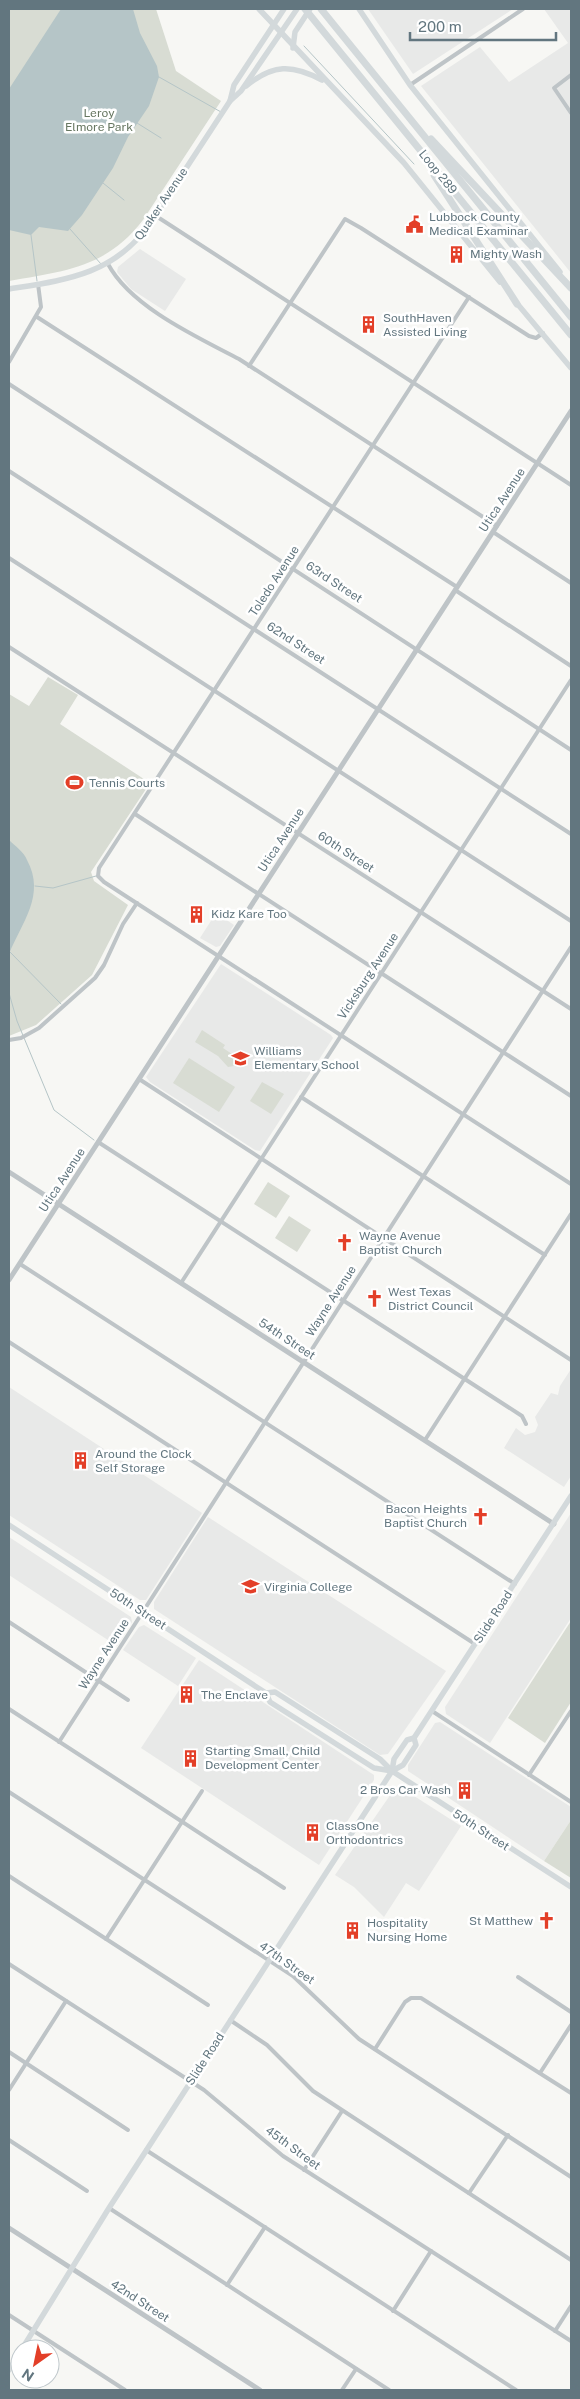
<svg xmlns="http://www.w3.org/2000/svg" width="580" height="2399" font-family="'Public Sans',sans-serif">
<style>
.built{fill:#e8e9e8}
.green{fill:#d8dcd3}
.water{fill:#b5c5c7}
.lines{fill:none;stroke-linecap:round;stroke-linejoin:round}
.stream{stroke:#b5c5c7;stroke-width:1}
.minor{stroke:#bec4c7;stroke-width:4}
.tertiary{stroke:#bec4c7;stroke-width:5}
.secondary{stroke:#d3d9db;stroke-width:5.5}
.motorway{stroke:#d3d9db;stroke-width:7}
.labels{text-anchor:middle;stroke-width:5;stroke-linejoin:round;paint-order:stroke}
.park-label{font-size:12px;fill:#677761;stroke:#fff}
.street-label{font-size:12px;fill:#62767f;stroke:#fff}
.poi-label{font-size:12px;fill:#62767f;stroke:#fff;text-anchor:start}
</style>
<rect width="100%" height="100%" fill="#f7f7f4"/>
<g class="built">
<polygon points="368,9 513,9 413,74"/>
<polygon points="544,9 571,9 571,273 421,86 480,47 509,82 568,43"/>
<polygon points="140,249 186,279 165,311 131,289 117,272 118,267"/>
<polygon points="216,913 234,925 220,946 216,947 200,938"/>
<polygon points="221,964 331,1035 333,1038 260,1151 255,1150 150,1082 146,1077"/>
<polygon points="571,1369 571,1476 564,1487 504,1448 516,1428 525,1435 535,1432 538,1425 535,1417 551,1393 558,1395 560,1386"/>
<polygon points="9,1387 202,1513 146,1600 140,1600 9,1515"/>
<polygon points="571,1513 571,1618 490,1743 446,1714 445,1707"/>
<polygon points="208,1517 446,1671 388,1754 380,1755 154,1609 154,1602"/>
<polygon points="9,1537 131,1617 132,1622 117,1646 9,1575"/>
<polygon points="144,1625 196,1658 178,1686 123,1650 139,1627"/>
<polygon points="199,1660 374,1775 374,1780 319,1865 141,1748"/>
<polygon points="440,1722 571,1807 571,1820 544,1861 408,1771 408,1765 435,1723"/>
<polygon points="400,1787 461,1826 419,1891 406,1883 384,1917 354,1887 335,1875 393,1791"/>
</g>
<g class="green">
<path d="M9,9H156L176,71L221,101L143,220C106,268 65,271 9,281Z"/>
<polygon points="48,677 78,695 60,724 150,783 91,872 94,881 128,905 92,975 36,1025 9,1036 9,694 29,706"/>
<polygon points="202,1030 225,1045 223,1048 238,1058 234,1066 228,1067 218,1056 195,1042"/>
<polygon points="189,1058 235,1087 219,1112 173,1083"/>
<polygon points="262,1082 284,1094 271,1114 250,1101"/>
<polygon points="268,1182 290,1196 276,1218 254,1204"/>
<polygon points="289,1216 311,1230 297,1252 275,1238"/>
<polygon points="571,1621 571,1702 545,1743 508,1718"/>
<polygon points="571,1820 571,1878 544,1861"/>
</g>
<g class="water">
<polygon points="61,9 133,9 140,33 157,66 159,77 149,106 128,137 113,168 82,215 68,231 39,227 31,235 9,230 9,89"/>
<path d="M9,840C15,846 24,852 27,860C46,895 22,922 9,954Z"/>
</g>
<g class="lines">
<g class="stream">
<polyline points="304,46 414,164"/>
<polyline points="159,77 221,112"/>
<polyline points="137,123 161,138"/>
<polyline points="103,183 124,200"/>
<polyline points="70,229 101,264"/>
<polyline points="31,235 37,281"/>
<polyline points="35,886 53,888 96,876"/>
<polyline points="10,952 61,1004"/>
<polyline points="9,993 17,1021 54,1110 94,1140"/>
</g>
<g class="minor">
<polyline points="571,75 554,88 571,113"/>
<polyline points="410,85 523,9"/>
<polyline points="156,216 571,485"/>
<path d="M108,264C131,307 197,337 239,359L497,526"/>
<polyline points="469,297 99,868 98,876 104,882 571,1184"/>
<polyline points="37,317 457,587"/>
<polyline points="9,362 41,307 38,284"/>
<polyline points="249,366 345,219 361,228 529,336 536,338 543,333"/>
<polyline points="9,384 571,750"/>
<polyline points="9,471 571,834"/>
<polyline points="493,532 571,583"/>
<polyline points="9,558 571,921"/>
<polyline points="455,590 571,666"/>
<polyline points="9,647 571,1009"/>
<polyline points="135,814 571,1096"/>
<polyline points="9,1040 21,1038 39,1028 95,978 104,965 123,924 137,903"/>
<polyline points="139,1079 571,1360"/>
<polyline points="301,1097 545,1255"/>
<polyline points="98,1142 522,1416 526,1424"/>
<polyline points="20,1264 515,1584"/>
<polyline points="181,1283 571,680"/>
<polyline points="9,1342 475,1644"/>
<polyline points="425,1440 571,1214"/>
<polyline points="9,1622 128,1700"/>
<polyline points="9,1709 284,1888"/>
<polyline points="432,1711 571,1802"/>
<polyline points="59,1742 571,947"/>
<polyline points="529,1775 571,1711"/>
<polyline points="9,1792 293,1976 359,2039 571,2177"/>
<polyline points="9,1876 208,2005"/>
<polyline points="106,1939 202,1791"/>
<polyline points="9,1964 204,2090 283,2156 571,2341"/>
<polyline points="518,1977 571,2012"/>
<polyline points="230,2020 267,2045 313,2091 571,2260"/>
<polyline points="375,2049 405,2002 411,1998 421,1998 571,2093"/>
<polyline points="9,2052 128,2130"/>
<polyline points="540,2073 571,2025"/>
<polyline points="9,2090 66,2001"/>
<polyline points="9,2140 87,2191"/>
<polyline points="146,2150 516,2390"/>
<polyline points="304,2170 342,2111"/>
<polyline points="469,2193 508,2135"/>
<polyline points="109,2208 389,2390"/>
<polyline points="227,2285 265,2227"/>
<polyline points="393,2311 431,2251"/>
<polyline points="9,2315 125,2390"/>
<polyline points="555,2331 571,2306"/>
<polyline points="342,2390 356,2369"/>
</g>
<g class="tertiary">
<polyline points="9,1172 554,1524"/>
<polyline points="9,1280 571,411"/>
<polyline points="9,2228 260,2390"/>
</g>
<g class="secondary">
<polyline points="259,9 404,163 500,282"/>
<polyline points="359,9 410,85 560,272"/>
<polyline points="293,48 295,32 310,9"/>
<path d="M246,86C273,64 292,64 322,80"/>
<polyline points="230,101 234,85 284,9"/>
<path d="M9,289C65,280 113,275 149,225L230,101L241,91L297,9"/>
<polyline points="515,301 571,368"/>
<polyline points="9,1525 255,1686 266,1693 275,1692 380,1759 392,1771 571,1887"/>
<polyline points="266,1693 270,1702 374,1768 392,1771"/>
<polyline points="392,1771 394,1759 407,1740 414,1738 571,1496"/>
<polyline points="22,2349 109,2208 392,1771 403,1765 416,1745 414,1738"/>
<polyline points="9,2370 20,2352"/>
</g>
<g class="motorway">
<polyline points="305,9 571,335"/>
<polyline points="321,9 571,317"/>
<polyline points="431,139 571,288"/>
<polyline points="434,175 517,304"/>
</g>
</g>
<defs>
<symbol id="civic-bare" viewBox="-9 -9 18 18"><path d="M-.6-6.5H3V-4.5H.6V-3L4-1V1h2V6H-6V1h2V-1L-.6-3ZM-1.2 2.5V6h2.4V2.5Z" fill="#e33f28" stroke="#fff" stroke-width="2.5" paint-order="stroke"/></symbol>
<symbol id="building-bare" viewBox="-9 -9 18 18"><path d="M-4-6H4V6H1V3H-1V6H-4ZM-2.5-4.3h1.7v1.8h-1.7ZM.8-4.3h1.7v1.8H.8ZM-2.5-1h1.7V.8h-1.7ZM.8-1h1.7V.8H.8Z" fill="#e33f28" stroke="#fff" stroke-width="2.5" paint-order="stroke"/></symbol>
<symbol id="stadium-bare" viewBox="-9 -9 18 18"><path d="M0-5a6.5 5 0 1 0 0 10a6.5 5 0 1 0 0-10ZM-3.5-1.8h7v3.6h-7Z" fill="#e33f28" stroke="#fff" stroke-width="2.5" paint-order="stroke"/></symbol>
<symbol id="school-bare" viewBox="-9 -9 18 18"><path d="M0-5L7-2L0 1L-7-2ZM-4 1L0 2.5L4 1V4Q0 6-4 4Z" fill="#e33f28" stroke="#fff" stroke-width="2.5" paint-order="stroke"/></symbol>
<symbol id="church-bare" viewBox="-9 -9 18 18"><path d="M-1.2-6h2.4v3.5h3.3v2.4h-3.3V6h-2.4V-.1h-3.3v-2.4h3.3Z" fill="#e33f28" stroke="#fff" stroke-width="2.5" paint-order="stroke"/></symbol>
<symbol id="university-bare" viewBox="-9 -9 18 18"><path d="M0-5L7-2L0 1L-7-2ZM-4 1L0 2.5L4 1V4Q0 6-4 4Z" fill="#e33f28" stroke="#fff" stroke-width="2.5" paint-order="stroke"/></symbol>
</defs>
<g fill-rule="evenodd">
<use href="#civic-bare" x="402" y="212" width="25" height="25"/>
<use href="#building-bare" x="444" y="242" width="25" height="25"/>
<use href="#building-bare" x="356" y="312" width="25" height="25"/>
<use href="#stadium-bare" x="62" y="770" width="25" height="25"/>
<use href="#building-bare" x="184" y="902" width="25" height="25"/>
<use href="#school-bare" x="228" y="1046" width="25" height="25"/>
<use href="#church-bare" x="332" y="1230" width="25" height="25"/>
<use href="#church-bare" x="362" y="1286" width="25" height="25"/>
<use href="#building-bare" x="68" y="1448" width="25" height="25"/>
<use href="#church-bare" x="468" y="1504" width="25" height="25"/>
<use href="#university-bare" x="238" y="1574" width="25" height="25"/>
<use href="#building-bare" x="174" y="1682" width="25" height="25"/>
<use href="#building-bare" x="178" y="1746" width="25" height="25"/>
<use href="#building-bare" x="452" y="1778" width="25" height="25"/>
<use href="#building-bare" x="300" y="1820" width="25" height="25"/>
<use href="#church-bare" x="534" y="1908" width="25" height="25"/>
<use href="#building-bare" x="340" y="1918" width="25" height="25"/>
</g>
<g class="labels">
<g class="park-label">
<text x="99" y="117">Leroy<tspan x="99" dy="14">Elmore Park</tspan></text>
</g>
<g class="street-label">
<text transform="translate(438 172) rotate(51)" y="4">Loop 289</text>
<text transform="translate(161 204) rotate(-56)" y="4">Quaker Avenue</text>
<text transform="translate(502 500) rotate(-57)" y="4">Utica Avenue</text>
<text transform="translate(274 581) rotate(-57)" y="4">Toledo Avenue</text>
<text transform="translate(334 582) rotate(33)" y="4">63rd Street</text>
<text transform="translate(296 643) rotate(33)" y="4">62nd Street</text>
<text transform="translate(281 840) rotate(-57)" y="4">Utica Avenue</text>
<text transform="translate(346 852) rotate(33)" y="4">60th Street</text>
<text transform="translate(368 976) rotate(-57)" y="4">Vicksburg Avenue</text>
<text transform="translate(62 1180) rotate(-57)" y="4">Utica Avenue</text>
<text transform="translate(331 1301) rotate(-57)" y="4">Wayne Avenue</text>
<text transform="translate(287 1339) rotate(33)" y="4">54th Street</text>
<text transform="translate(138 1609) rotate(33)" y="4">50th Street</text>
<text transform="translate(493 1617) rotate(-57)" y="4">Slide Road</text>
<text transform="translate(104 1654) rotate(-57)" y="4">Wayne Avenue</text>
<text transform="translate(481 1830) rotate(33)" y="4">50th Street</text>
<text transform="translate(287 1963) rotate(35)" y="4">47th Street</text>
<text transform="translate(205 2059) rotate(-57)" y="4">Slide Road</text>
<text transform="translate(293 2148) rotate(36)" y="4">45th Street</text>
<text transform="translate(140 2301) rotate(33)" y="4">42nd Street</text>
</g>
<g class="poi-label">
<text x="429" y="221">Lubbock County<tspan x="429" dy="14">Medical Examinar</tspan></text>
<text x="470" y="258">Mighty Wash</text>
<text x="383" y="322">SouthHaven<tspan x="383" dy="14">Assisted Living</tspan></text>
<text x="89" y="787">Tennis Courts</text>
<text x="211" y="918">Kidz Kare Too</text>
<text x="254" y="1055">Williams<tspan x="254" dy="14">Elementary School</tspan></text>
<text x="359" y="1240">Wayne Avenue<tspan x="359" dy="14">Baptist Church</tspan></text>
<text x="388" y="1296">West Texas<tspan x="388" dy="14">District Council</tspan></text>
<text x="95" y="1458">Around the Clock<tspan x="95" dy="14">Self Storage</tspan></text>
<text x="467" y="1513" text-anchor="end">Bacon Heights<tspan x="467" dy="14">Baptist Church</tspan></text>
<text x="264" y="1591">Virginia College</text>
<text x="201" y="1699">The Enclave</text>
<text x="205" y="1755">Starting Small, Child<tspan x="205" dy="14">Development Center</tspan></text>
<text x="451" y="1794" text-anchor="end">2 Bros Car Wash</text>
<text x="326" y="1830">ClassOne<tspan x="326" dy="14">Orthodontrics</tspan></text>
<text x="533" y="1925" text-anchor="end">St Matthew</text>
<text x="367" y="1927">Hospitality<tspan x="367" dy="14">Nursing Home</tspan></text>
</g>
</g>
<rect width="580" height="2399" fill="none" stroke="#62767f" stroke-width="20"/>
<g transform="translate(35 2364) rotate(213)"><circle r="24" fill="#ffffff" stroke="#c0c8cc"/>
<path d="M0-4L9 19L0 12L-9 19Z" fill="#e33f28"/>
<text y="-8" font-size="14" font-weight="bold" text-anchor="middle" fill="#62767f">N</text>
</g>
<path d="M410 32v8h146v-8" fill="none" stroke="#62767f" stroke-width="2.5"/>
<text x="418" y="32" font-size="15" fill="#62767f" stroke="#ffffff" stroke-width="4" paint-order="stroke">200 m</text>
</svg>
